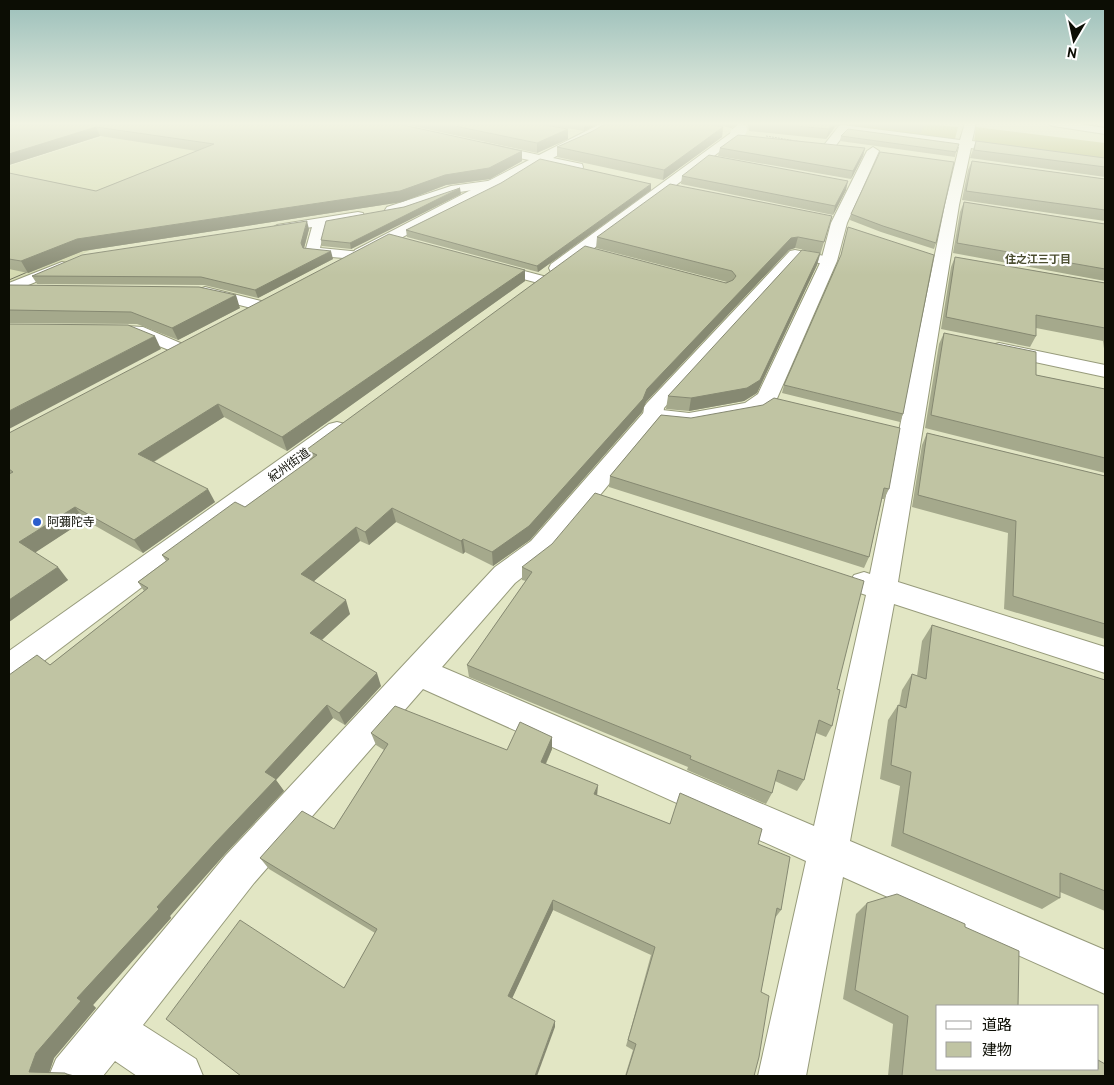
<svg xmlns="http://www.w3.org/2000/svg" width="1114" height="1085" font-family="Overpass,'Noto Sans JP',sans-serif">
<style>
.built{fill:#d5dab1}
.green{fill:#b1b771}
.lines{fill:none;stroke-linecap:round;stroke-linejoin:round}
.lane-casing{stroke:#979b7b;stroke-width:2}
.street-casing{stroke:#979b7b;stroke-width:2}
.path{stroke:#747761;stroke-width:1;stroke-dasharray:2 1;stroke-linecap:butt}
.lane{fill:#fff;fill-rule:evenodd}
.street{fill:#fff;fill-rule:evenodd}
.tram{stroke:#737560;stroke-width:1}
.street-bridge-casing{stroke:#979b7b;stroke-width:14;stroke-linecap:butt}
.street-bridge{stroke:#fff;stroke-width:12}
.wall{fill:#a5a98c}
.shaded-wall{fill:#868972}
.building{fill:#c0c4a3;stroke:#868972}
.poi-dot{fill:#2b5ecc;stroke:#fff;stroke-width:2}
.labels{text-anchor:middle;stroke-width:4.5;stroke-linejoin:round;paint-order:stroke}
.far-neighbourhood-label{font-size:11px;font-weight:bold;fill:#4b4d30;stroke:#fff}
.street-label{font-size:12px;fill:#0c0d04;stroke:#fff}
.poi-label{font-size:12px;fill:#0c0d04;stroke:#fff;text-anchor:start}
</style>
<rect width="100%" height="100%" fill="#e2e6c4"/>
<polygon class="built" points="146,123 247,123 96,248 9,286 9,166"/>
<g class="green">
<polygon points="851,123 919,123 958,127 955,139 849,126"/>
<polygon points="976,127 1105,143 1105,160 974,142"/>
</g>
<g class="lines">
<defs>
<g id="lane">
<polygon points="495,180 499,182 501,184 499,186 453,193 409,210 391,214 385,210 387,207 451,186"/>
<polygon points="358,212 363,213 364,216 363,219 326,225 320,248 361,252 363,255 361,258 356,259 307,255 305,252 312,227 277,233 270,229 277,225"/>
<polygon points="795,250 834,258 836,261 834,264 829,265 798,259 664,408 663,416 660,420 653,422 646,420 643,416 644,407 647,403 790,251"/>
<polygon points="62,262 67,263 69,266 67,269 9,293 9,283"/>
<polygon points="494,263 547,277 549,280 547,283 542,284 489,270 487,267 489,264"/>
<polygon points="205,287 269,303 271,306 269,309 263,311 200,295 197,292 200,289"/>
<polygon points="125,326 143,327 185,345 188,349 185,353 179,354 134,336 119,335 117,331 119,327"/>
</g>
<g id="street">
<polygon points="602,123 616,123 553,158 582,164 583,167 582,170 577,171 542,163 367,256 355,256 353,253 355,250 529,160 480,150 478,147 480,144 484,143 539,155"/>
<polygon points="965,123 976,123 972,141 986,143 988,146 982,150 971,148 959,205 898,582 1105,647 1105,673 894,604 850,841 1105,950 1105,994 843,877 806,1076 758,1076 806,861 423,689 254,883 143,1025 196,1059 203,1076 137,1076 115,1061 103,1076 49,1076 56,1059 226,855 495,567 531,541 645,411 653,409 689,413 745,403 758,394 821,261 831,223 867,151 873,147 879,151 847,223 837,261 775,403 760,414 752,416 689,427 659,423 551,555 515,583 442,667 814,826 866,595 854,591 849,583 854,575 864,572 870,574 945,205 959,147 846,132 834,148 826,148 824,145 839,126 843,125 960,140"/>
<polygon points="1047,123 1073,123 1105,128 1105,134 1053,126"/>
<polygon points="736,130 740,132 742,134 740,136 563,272 551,272 549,268 551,264 732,132"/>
<polygon points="999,343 1105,365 1105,377 992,353 989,349 992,345"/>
<polygon points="337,422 345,424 349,429 345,434 20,679 9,683 9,651 329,424"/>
</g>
</defs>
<use href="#lane" class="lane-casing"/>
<use href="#street" class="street-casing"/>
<polyline class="path" points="766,136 802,142"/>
<use href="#lane" class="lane"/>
<use href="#street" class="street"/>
<polyline class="tram" points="9,280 39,267"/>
<defs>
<polyline id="street-bridge" points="736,134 741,130"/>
</defs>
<use href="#street-bridge" class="street-bridge-casing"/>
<use href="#street-bridge" class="street-bridge"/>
</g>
<g class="wall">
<polygon points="9,123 394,123 522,161 490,179 446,185 402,202 83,251 28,273 9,269 9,173 96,191 197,151 100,136 9,165"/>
<polygon points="399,123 533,123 568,129 568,139 537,153"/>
<polygon points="537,123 600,123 584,131"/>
<polygon points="709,123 739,123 731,128"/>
<polygon points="744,123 915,123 924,124 921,133 842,123 835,127 826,139 749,131 748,125"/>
<polygon points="723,127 722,137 663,180 557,157 557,147 591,132"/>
<polygon points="841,136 956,152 955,157 840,141"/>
<polygon points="976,141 1105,158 1105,177 970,158"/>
<polygon points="720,148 865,148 863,156 851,179 718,156"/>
<polygon points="972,161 1105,179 1105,221 962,200 968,170"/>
<polygon points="682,176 846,190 833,215 681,184"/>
<polygon points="651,190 538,272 407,237 406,230"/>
<polygon points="461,194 351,249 322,246 321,240 404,207"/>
<polygon points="964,202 1105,224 1105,281 953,253 960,212"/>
<polygon points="851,214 936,243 934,249 881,232 850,220"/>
<polygon points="832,216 817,265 757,393 744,401 689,411 666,409 668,396 819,253 795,248 789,250 646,402 642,412 530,540 493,566 465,552 463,554 396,522 369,545 360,541 313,582 350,614 322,640 381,686 345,725 333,718 276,780 284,791 225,854 170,916 171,918 93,1005 96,1008 54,1058 49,1073 9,1076 50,665 144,591 138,582 166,561 162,555 245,507 310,461 306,450 727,282 596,248 597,237"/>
<polygon points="309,229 304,248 333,259 258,298 204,285 37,284 32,276"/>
<polygon points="955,257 1105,283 1105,356 1103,341 1036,328 1036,336 1030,347 941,329 951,267"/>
<polygon points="525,270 525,281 287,451 224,417 154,462 215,502 143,553 85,520 35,552 68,580 9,622 9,433"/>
<polygon points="9,285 240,308 178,340 137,324 9,323"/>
<polygon points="944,333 1036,375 1105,389 1105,473 925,428 939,344"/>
<polygon points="784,385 903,414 900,422 782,393"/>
<polygon points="661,415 889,489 884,499 882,499 869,557 864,568 609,487 610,476"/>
<polygon points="927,433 1105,476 1105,639 1004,609 1008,533 912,507 922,445"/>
<polygon points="522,567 837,689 832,726 826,737 816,733 804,780 797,791 775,781 772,793 766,804 687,770 688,767 469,677 467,665 526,581 522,580"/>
<polygon points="932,625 1105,680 1105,911 1060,892 1060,898 1042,909 891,846 900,786 880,779 888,720 898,705 899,706 902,690 912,674 917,676 922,641"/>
<polygon points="371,733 507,750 552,737 552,749 546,764 597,795 670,824 758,844 781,910 775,918 761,992 754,1076 625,1076 633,1050 626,1046 651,955 553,910 512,998 555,1027 344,988 375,933 269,869 260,858 334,829 384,750 376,745"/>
<polygon points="867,903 938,1006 1105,1076 888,1076 893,1024 843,999 856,914"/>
</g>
<g class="shaded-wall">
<polygon points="584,123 600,123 584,131"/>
<polygon points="732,123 739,123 731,128"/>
<polygon points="834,123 843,123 835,127 826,139 829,129"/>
<polygon points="96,127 100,136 9,165 9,154"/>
<polygon points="723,127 722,137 663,180 664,170"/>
<polygon points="568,129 568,139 537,153 537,143"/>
<polygon points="865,148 863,156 851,179 853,171"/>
<polygon points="522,151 522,161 490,179 446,185 402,202 83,251 28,273 21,261 77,239 445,175"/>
<polygon points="848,181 846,190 833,215 835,206"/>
<polygon points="651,184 651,190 538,272 537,266"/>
<polygon points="460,188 461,194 351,249 350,243"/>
<polygon points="307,221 309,229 303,252 301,243"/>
<polygon points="798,237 795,248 789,250 646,402 642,412 530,540 493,566 492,552 647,389 791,238"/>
<polygon points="331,251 333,259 258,298 255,290"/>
<polygon points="820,253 817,265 757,393 744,401 689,411 691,398"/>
<polygon points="525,270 525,281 287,451 282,437"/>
<polygon points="236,295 240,308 178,340 172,328"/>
<polygon points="155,336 161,349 9,429 9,411"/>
<polygon points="218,404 224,417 145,467 138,454"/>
<polygon points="208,489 215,502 143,553 134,540"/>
<polygon points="75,507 85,520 30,556 19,542"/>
<polygon points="392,508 396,522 369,545 365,532"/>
<polygon points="356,527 360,541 306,588 301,574"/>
<polygon points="463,539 465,552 463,554 461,541"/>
<polygon points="58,567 68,580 9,622 9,600"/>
<polygon points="346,600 350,614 315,646 310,633"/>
<polygon points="377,673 381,686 345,725 339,713"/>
<polygon points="327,705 333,718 276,780 284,791 225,854 170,916 171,918 93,1005 96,1008 54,1058 48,1076 29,1072 36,1053 77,998 157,907 265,772"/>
<polygon points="552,737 552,749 541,774 541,762"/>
<polygon points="598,785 597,797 594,794"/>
<polygon points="553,900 553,910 510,1003 508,996"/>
<polygon points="555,1021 555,1027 537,1076 535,1076"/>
<polygon points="65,1073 76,1076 69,1076"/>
</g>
<g class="building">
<polygon points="9,123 394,123 522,151 489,168 445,175 400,191 77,239 21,261 9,259 9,173 96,191 214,144 96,127 9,154"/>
<polygon points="440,123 533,123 568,129 537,143"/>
<polygon points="607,123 707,123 723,127 664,170 557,147 591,132"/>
<polygon points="761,123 834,123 829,129"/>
<polygon points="848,129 959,144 956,152 841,136"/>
<polygon points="738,135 865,148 853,171 720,148"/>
<polygon points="976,141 1105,158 1105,167 974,150"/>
<polygon points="880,152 954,162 936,243 883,226 851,214"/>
<polygon points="709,155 848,181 835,206 682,176"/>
<polygon points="540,159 651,184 537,266 406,230 501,183"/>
<polygon points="972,161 1105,179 1105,210 966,191"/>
<polygon points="670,184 832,216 824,242 798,237 791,238 647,389 643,399 529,526 492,552 463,539 461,541 392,508 365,532 356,527 301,574 346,600 310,633 377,673 339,713 327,705 265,772 276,779 215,843 157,907 159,909 77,998 81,1001 36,1053 29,1072 65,1073 69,1076 9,1076 9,675 37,655 50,665 148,588 138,582 169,559 162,555 235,502 245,507 317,455 306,450 585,246 726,283 733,280 736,276 732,271 597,237"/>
<polygon points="460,188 350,243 321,240 326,221 404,207"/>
<polygon points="964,202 1105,224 1105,269 957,243"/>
<polygon points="307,221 301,243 303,248 331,251 255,290 201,277 32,276 82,255"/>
<polygon points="848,227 934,255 903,414 784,385 841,255"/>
<polygon points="389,234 525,270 282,437 218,404 138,454 208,489 134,540 75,507 19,542 58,567 9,600 9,474 13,472 9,469 9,433"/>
<polygon points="802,250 820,253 760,380 747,388 691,398 668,396"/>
<polygon points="955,257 1105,283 1105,328 1036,315 1036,336 946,317"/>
<polygon points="9,285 199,287 236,295 172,328 131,312 9,310"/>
<polygon points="9,324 128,325 155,336 9,411"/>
<polygon points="944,333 1036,352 1036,375 1105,389 1105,458 931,415"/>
<polygon points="774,398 900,428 889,489 884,488 869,557 610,476 661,415 691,418 763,405"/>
<polygon points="927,433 1105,476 1105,624 1013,596 1016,521 918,495"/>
<polygon points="595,493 864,581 837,689 840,690 832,726 819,720 804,780 778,770 772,793 690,759 691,756 467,665 532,572 522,567 552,544"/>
<polygon points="932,625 1105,680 1105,891 1060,873 1060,898 903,833 911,772 891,765 898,705 906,708 912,674 926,679"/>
<polygon points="395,706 507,750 520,722 552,737 541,762 598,785 594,794 670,824 680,793 762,829 758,844 790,857 781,910 777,908 761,992 769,996 759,1057 754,1076 626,1076 636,1044 628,1040 655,947 553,900 508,996 555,1021 535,1076 241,1076 166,1019 240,920 344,988 377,929 260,858 302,811 334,829 388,744 371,733"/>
<polygon points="897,894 965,924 965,927 1019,951 1018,1006 938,1006 938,1069 1098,1069 1098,1060 1105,1064 1105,1076 902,1076 908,1016 855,990 867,903"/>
</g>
<linearGradient id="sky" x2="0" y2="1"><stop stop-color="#9bbfba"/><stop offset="0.45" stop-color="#f2f4e4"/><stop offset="1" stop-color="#f2f4e4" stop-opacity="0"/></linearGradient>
<rect width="1114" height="275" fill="url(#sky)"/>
<circle class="poi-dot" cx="37" cy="522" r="5"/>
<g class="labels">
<g class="far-neighbourhood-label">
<text x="1038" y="263">住之江三丁目</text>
</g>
<g class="street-label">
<text transform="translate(289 465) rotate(-36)" y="4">紀州街道</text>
</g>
<g class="poi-label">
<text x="47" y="526">阿彌陀寺</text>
</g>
</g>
<rect width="1114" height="1085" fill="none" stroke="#0c0d04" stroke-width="20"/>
<rect x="936" y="1005" width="162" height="65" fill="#ffffff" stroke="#9e9e9b"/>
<rect x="946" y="1021" width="25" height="8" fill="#ffffff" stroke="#9e9e9b"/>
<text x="982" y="1030" font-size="15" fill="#0c0d04">道路</text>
<rect x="946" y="1042" width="25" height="15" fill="#c0c4a3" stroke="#9e9e9b"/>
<text x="982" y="1055" font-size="15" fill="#0c0d04">建物</text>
<g transform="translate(1074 40) rotate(189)" stroke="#ffffff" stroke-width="4" paint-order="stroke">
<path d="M0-4L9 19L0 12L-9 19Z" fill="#0c0d04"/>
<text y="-8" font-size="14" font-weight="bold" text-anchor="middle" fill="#0c0d04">N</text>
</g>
</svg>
